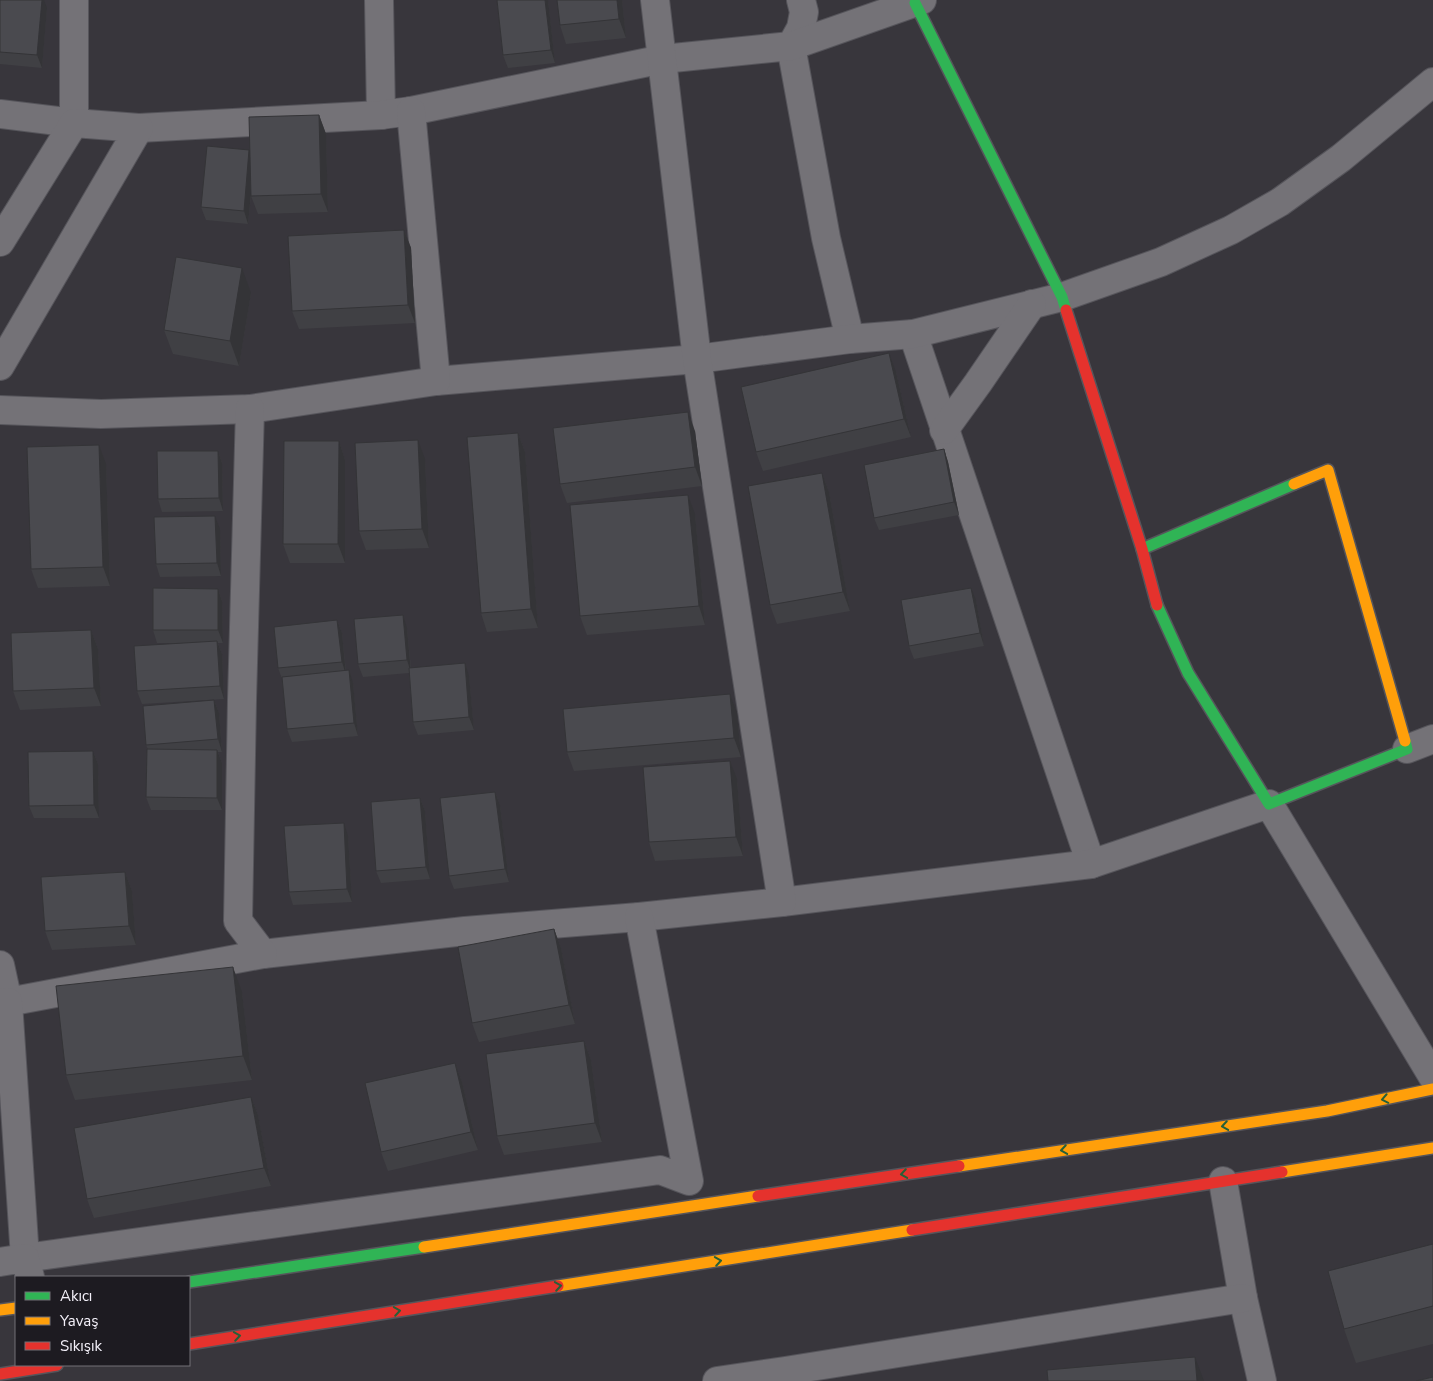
<svg xmlns="http://www.w3.org/2000/svg" width="1433" height="1381" font-family="'Nunito Sans',sans-serif">
<style>
.lines{fill:none;stroke-linecap:round;stroke-linejoin:round}
.street-casing{stroke:#56555b;stroke-width:30}
.fast-casing{stroke:#56555b;stroke-width:14}
.slow-casing{stroke:#56555b;stroke-width:14}
.jam-casing{stroke:#56555b;stroke-width:14}
.street{stroke:#747277;stroke-width:28}
.fast{stroke:#30b455;stroke-width:11}
.slow{stroke:#ff9f0a;stroke-width:11}
.jam{stroke:#e5322d;stroke-width:11}
.wall{fill:#404044}
.shaded-wall{fill:#343437}
.building{fill:#4a4a4f;stroke:#343437}
.oneway{stroke:#266038}
</style>
<rect width="100%" height="100%" fill="#38363c"/>
<g class="lines">
<defs>
<g id="street">
<polyline points="379,0 381,115"/>
<polyline points="801,0 804,12 801,28 791,46 826,238 850,339"/>
<polyline points="0,114 74,123 74,0"/>
<polyline points="139,128 381,115 411,111 663,59 791,46 922,0"/>
<polyline points="0,242 74,123 139,128 0,366"/>
<polyline points="913,334 1091,864"/>
<polyline points="436,381 697,359 850,339 913,334 1062,297 1161,262 1231,230 1280,202 1341,158 1433,82"/>
<polyline points="0,410 101,414 250,409 436,381 411,111"/>
<polyline points="944,430 978,383 1032,304"/>
<polyline points="1407,749 1433,739"/>
<polyline points="782,902 1091,864 1269,804 1433,1077"/>
<polyline points="263,954 465,931 639,917 782,902 697,359 655,0"/>
<polyline points="0,965 8,1002 263,954 238,921 242,700 250,409"/>
<polyline points="0,1003 8,1002 25,1258 660,1170 689,1181 639,917"/>
<polyline points="1223,1181 1243,1298 1262,1381"/>
<polyline points="0,1262 25,1258 30,1277"/>
<polyline points="717,1381 785,1371 1243,1298"/>
</g>
<g id="fast">
<polyline points="915,3 1062,297 1066,310"/>
<polyline points="1142,549 1294,484"/>
<polyline points="1157,605 1188,673 1269,804 1407,749 1405,741"/>
<polyline points="189,1282 424,1247"/>
</g>
<g id="slow">
<polyline points="1294,484 1328,470 1405,741"/>
<polyline points="959,1166 1327,1111 1433,1089"/>
<polyline points="1282,1172 1433,1148"/>
<polyline points="424,1247 758,1196"/>
<polyline points="558,1286 912,1230"/>
<polyline points="0,1310 16,1308"/>
</g>
<g id="jam">
<polyline points="1066,310 1142,549 1157,605"/>
<polyline points="758,1196 959,1166"/>
<polyline points="912,1230 1282,1172"/>
<polyline points="189,1344 558,1286"/>
<polyline points="0,1374 57,1365"/>
</g>
</defs>
<use href="#street" class="street-casing"/>
<use href="#fast" class="fast-casing"/>
<use href="#slow" class="slow-casing"/>
<use href="#jam" class="jam-casing"/>
<use href="#street" class="street"/>
<use href="#fast" class="fast"/>
<use href="#slow" class="slow"/>
<use href="#jam" class="jam"/>
</g>
<g class="wall">
<polygon points="497,0 548,0 555,63 508,68 503,55"/>
<polygon points="622,0 626,38 566,44 560,25"/>
<polygon points="0,4 47,8 42,68 0,64"/>
<polygon points="319,115 326,134 328,212 258,214 251,196 248,224 206,220 201,207"/>
<polygon points="404,230 411,248 415,323 299,329 292,311"/>
<polygon points="251,293 239,366 173,354 164,330"/>
<polygon points="896,372 911,437 763,471 756,452"/>
<polygon points="695,431 702,486 567,503 560,484"/>
<polygon points="518,433 525,452 538,628 487,632 481,613"/>
<polygon points="339,441 345,460 345,563 290,563 283,544"/>
<polygon points="944,449 948,462 959,515 879,530 874,518"/>
<polygon points="218,451 222,463 223,511 162,512 158,499"/>
<polygon points="425,459 429,548 366,550 359,531"/>
<polygon points="106,464 110,586 38,588 31,569"/>
<polygon points="822,473 829,492 850,611 777,624 770,605"/>
<polygon points="695,514 705,625 587,635 580,616"/>
<polygon points="220,529 221,576 160,577 156,564"/>
<polygon points="218,589 222,601 223,643 218,643 222,654 224,699 142,704 137,691 187,643 157,643 153,630"/>
<polygon points="976,600 984,646 914,659 909,646"/>
<polygon points="337,620 342,633 346,671 353,683 358,736 292,742 287,729 283,681 278,668"/>
<polygon points="407,628 411,668 469,676 474,730 418,735 413,722 409,673 363,677 358,664"/>
<polygon points="91,630 98,649 101,706 20,710 13,691"/>
<polygon points="214,700 219,713 222,752 218,752 222,763 222,810 151,810 146,797 148,749 146,745"/>
<polygon points="737,713 741,757 574,771 567,752"/>
<polygon points="93,751 98,764 99,818 34,818 29,806"/>
<polygon points="737,779 743,856 655,861 649,842"/>
<polygon points="495,792 500,805 509,882 454,889 449,876"/>
<polygon points="420,798 425,811 430,879 381,883 376,871"/>
<polygon points="348,836 352,902 293,905 289,892"/>
<polygon points="125,872 132,891 136,945 52,950 45,931"/>
<polygon points="554,929 561,948 575,1024 479,1042 472,1023"/>
<polygon points="242,992 252,1080 75,1100 66,1075"/>
<polygon points="584,1041 591,1060 602,1142 504,1155 497,1136"/>
<polygon points="455,1063 462,1082 478,1150 388,1171 381,1152"/>
<polygon points="251,1097 258,1115 271,1186 94,1218 87,1199"/>
<polygon points="1433,1244 1433,1344 1356,1363 1344,1329"/>
</g>
<g class="shaded-wall">
<polygon points="42,0 44,0 47,8 42,68 37,55"/>
<polygon points="545,0 548,0 555,63 551,50"/>
<polygon points="617,0 622,0 626,38 619,19"/>
<polygon points="319,115 326,134 328,212 321,194"/>
<polygon points="249,150 254,163 248,224 244,211"/>
<polygon points="404,230 411,248 415,323 408,305"/>
<polygon points="242,268 251,293 239,366 230,341"/>
<polygon points="889,353 896,372 911,437 904,419"/>
<polygon points="688,412 695,431 702,486 695,467"/>
<polygon points="518,433 525,452 538,628 531,609"/>
<polygon points="418,440 425,459 429,548 422,529"/>
<polygon points="339,441 345,460 345,563 338,544"/>
<polygon points="99,445 106,464 110,586 103,567"/>
<polygon points="944,449 948,462 959,515 954,502"/>
<polygon points="218,451 222,463 223,511 219,498"/>
<polygon points="822,473 829,492 850,611 843,592"/>
<polygon points="688,495 695,514 705,625 699,606"/>
<polygon points="215,516 220,529 221,576 217,563"/>
<polygon points="971,588 976,600 984,646 980,633"/>
<polygon points="218,589 222,601 223,643 218,630"/>
<polygon points="403,615 407,628 411,673 407,660"/>
<polygon points="337,620 342,633 346,675 342,662"/>
<polygon points="91,630 98,649 101,706 94,688"/>
<polygon points="217,641 222,654 224,699 220,686"/>
<polygon points="465,663 469,676 474,730 469,717"/>
<polygon points="349,670 353,683 358,736 354,723"/>
<polygon points="730,694 737,713 741,757 734,738"/>
<polygon points="214,700 219,713 222,752 218,739"/>
<polygon points="217,750 222,763 222,810 217,798"/>
<polygon points="93,751 98,764 99,818 94,805"/>
<polygon points="730,761 737,779 743,856 736,837"/>
<polygon points="495,792 500,805 509,882 505,869"/>
<polygon points="420,798 425,811 430,879 426,867"/>
<polygon points="344,823 348,836 352,902 347,889"/>
<polygon points="125,872 132,891 136,945 129,926"/>
<polygon points="554,929 561,948 575,1024 569,1005"/>
<polygon points="233,967 242,992 252,1080 243,1056"/>
<polygon points="584,1041 591,1060 602,1142 595,1123"/>
<polygon points="455,1063 462,1082 478,1150 471,1132"/>
<polygon points="251,1097 258,1115 271,1186 264,1168"/>
<polygon points="1195,1357 1204,1381 1197,1381"/>
</g>
<g class="building">
<polygon points="0,0 42,0 37,55 0,52"/>
<polygon points="497,0 545,0 551,50 503,55"/>
<polygon points="557,0 617,0 619,19 560,25"/>
<polygon points="319,115 321,194 251,196 249,117"/>
<polygon points="207,146 249,150 244,211 201,207"/>
<polygon points="404,230 408,305 292,311 288,236"/>
<polygon points="176,257 242,268 230,341 164,330"/>
<polygon points="889,353 904,419 756,452 741,387"/>
<polygon points="688,412 695,467 560,484 553,428"/>
<polygon points="518,433 531,609 481,613 467,437"/>
<polygon points="418,440 422,529 359,531 355,443"/>
<polygon points="284,441 339,441 338,544 283,544"/>
<polygon points="99,445 103,567 31,569 27,447"/>
<polygon points="944,449 954,502 874,518 864,465"/>
<polygon points="157,451 218,451 219,498 158,499"/>
<polygon points="822,473 843,592 770,605 748,486"/>
<polygon points="688,495 699,606 580,616 570,505"/>
<polygon points="215,516 217,563 156,564 154,517"/>
<polygon points="153,588 218,589 218,630 153,630"/>
<polygon points="971,588 980,633 909,646 901,600"/>
<polygon points="403,615 407,660 358,664 354,619"/>
<polygon points="337,620 342,662 278,668 274,627"/>
<polygon points="91,630 94,688 13,691 11,633"/>
<polygon points="217,641 220,686 137,691 134,646"/>
<polygon points="465,663 469,717 413,722 409,668"/>
<polygon points="349,670 354,723 287,729 282,677"/>
<polygon points="730,694 734,738 567,752 563,709"/>
<polygon points="214,700 218,739 146,745 143,706"/>
<polygon points="147,749 217,750 217,798 146,797"/>
<polygon points="93,751 94,805 29,806 28,752"/>
<polygon points="730,761 736,837 649,842 643,767"/>
<polygon points="495,792 505,869 449,876 440,798"/>
<polygon points="420,798 426,867 376,871 371,802"/>
<polygon points="344,823 347,889 289,892 284,826"/>
<polygon points="125,872 129,926 45,931 41,877"/>
<polygon points="554,929 569,1005 472,1023 458,947"/>
<polygon points="233,967 243,1056 66,1075 56,986"/>
<polygon points="584,1041 595,1123 497,1136 486,1054"/>
<polygon points="455,1063 471,1132 381,1152 365,1083"/>
<polygon points="251,1097 264,1168 87,1199 74,1128"/>
<polygon points="1433,1244 1433,1306 1344,1329 1328,1271"/>
<polygon points="1195,1357 1197,1381 1048,1381 1047,1370"/>
<polygon points="1433,1377 1433,1381 1416,1381"/>
</g>
<defs><path id="oneway-chevron" d="M-2-3.5L2.5 0L-2 3.5" fill="none" stroke-width="1.6" stroke-linecap="round" stroke-linejoin="round" transform="scale(1.25)"/></defs>
<g class="oneway">
<use href="#oneway-chevron" transform="translate(1385 1099) rotate(169)"/>
<use href="#oneway-chevron" transform="translate(1225 1126) rotate(171)"/>
<use href="#oneway-chevron" transform="translate(1064 1150) rotate(171)"/>
<use href="#oneway-chevron" transform="translate(904 1174) rotate(171)"/>
<use href="#oneway-chevron" transform="translate(718 1261) rotate(-9)"/>
<use href="#oneway-chevron" transform="translate(558 1286) rotate(-9)"/>
<use href="#oneway-chevron" transform="translate(397 1311) rotate(-9)"/>
<use href="#oneway-chevron" transform="translate(237 1336) rotate(-9)"/>
</g>
<rect x="15" y="1276" width="175" height="90" fill="#1d1b21" stroke="#737077"/>
<rect x="25" y="1292" width="25" height="8" fill="#30b455" stroke="#737077"/>
<text x="60" y="1301" font-size="15" fill="#f3f0f9">Akıcı</text>
<rect x="25" y="1317" width="25" height="8" fill="#ff9f0a" stroke="#737077"/>
<text x="60" y="1326" font-size="15" fill="#f3f0f9">Yavaş</text>
<rect x="25" y="1342" width="25" height="8" fill="#e5322d" stroke="#737077"/>
<text x="60" y="1351" font-size="15" fill="#f3f0f9">Sıkışık</text>
</svg>
